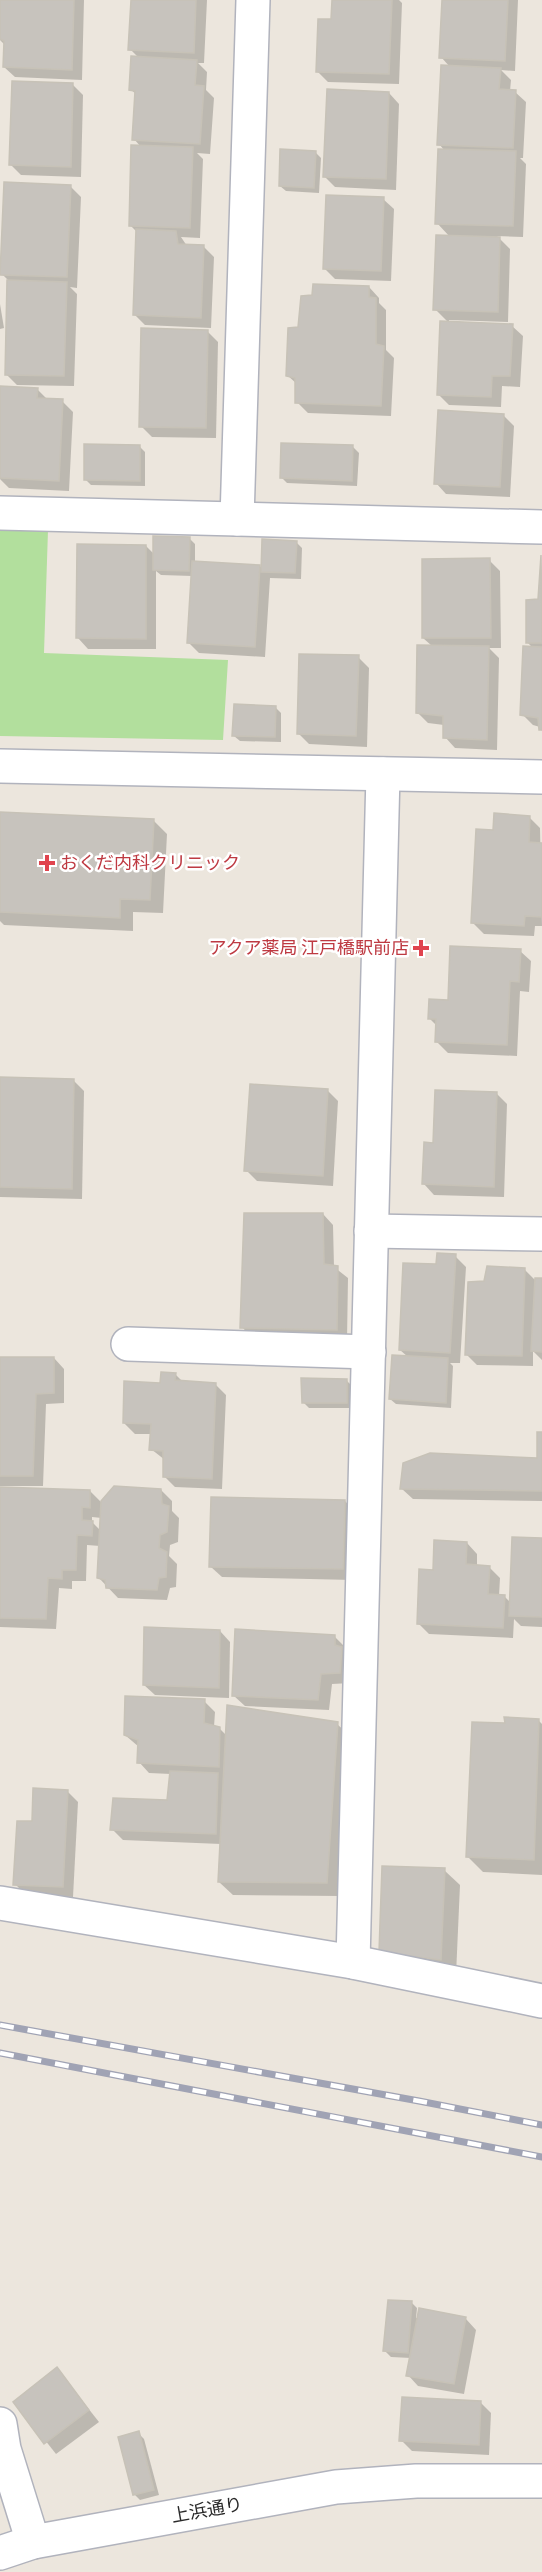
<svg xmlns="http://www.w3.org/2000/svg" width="542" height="2572" font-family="Commissioner,'Noto Sans JP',sans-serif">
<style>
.green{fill:#b2df9d}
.shadow{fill:#0003;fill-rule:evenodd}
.building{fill:#c7c3bd;stroke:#c7c2b7;stroke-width:1.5}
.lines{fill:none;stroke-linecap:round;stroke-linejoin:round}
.minor-casing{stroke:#b1b3bd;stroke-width:36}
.minor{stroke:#fff;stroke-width:33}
.rail-casing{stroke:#a0a3b4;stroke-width:7}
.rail{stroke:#fff;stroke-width:4.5;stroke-dasharray:14;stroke-linecap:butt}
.health-dot{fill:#e0444e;stroke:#fff;stroke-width:2}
.labels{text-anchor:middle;stroke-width:5;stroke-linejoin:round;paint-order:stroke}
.health-label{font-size:18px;fill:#be3a42;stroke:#fff;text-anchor:start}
.street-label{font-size:18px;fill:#2a2a2a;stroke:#fff}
</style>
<rect width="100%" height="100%" fill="#ece6dd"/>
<polygon class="green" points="0,528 48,530 44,653 228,660 223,740 0,736"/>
<g class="shadow">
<polygon points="0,0 84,0 82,80 15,77 4,67 5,45 0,40"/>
<polygon points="133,0 207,0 204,63 198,63 207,72 206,90 214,98 210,154 197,153 203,159 200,238 181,237 187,246 204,247 214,257 211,328 145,325 134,314 137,232 131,226 141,147 134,139 136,94 130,89 139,58 130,49"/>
<polygon points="334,0 399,0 402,3 399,84 328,82 317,71 333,20"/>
<polygon points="443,0 518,0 515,71 501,70 511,80 510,91 515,92 526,102 523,158 520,158 526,164 523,237 497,236 510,249 508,322 449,320 449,323 512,326 523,336 520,387 502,386 501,407 449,405 439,395 449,323 435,309 450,237 437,223 445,151 439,144 450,67 441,57"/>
<polygon points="72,84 83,95 81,177 21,175 11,165"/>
<polygon points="389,93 399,104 396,190 335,187 324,176"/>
<polygon points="315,152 321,158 319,193 286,191 280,186"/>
<polygon points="70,186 81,197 77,288 70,287 77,294 74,386 17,385 6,374 9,281 2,274"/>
<polygon points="383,199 394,209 391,281 335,279 324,268"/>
<polygon points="369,287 379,298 379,303 386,310 386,350 394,358 391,416 308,413 297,402 297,384 287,375 300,329 313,296"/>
<polygon points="0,304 4,328 0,329"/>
<polygon points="207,331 218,342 216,438 152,437 141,426"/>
<polygon points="0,387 37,389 48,400 62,401 73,412 69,491 9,488 0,479"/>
<polygon points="503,415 514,426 510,497 446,494 436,483"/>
<polygon points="139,446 145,452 145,486 91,485 85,479"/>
<polygon points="353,447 359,453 357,486 287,483 281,477"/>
<polygon points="189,538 195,544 195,562 260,566 262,569 296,542 302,548 301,579 270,578 265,657 199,653 188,642 192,576 161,575 156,571 156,649 88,649 78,638 146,546 155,555"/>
<polygon points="489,560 500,571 501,648 489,648 499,658 497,750 455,748 445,737 444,725 428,723 417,712 432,646 423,638"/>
<polygon points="542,565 542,731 540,727 533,725 522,714 533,648 527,642 540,600"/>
<polygon points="358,657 369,668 367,747 309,744 298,733"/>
<polygon points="275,707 281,713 281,742 240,741 234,736"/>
<polygon points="0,813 154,821 167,834 163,913 133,912 133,931 4,925 0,921"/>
<polygon points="529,817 540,828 542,926 535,926 534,936 484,934 473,923 494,831"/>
<polygon points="520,951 531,961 529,992 520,991 517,1056 448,1053 437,1042 437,1026 429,1018"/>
<polygon points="0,1079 73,1080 84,1091 82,1199 0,1197"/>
<polygon points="327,1090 338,1101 333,1186 257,1181 246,1170"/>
<polygon points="497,1094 507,1104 504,1197 434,1195 424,1184"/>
<polygon points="323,1214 333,1225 334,1267 348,1278 347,1340 252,1338 242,1327"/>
<polygon points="455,1256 466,1267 460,1363 450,1363 453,1366 451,1408 396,1404 390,1399 408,1357 400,1350 438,1266"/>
<polygon points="525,1270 536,1281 542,1280 542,1360 533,1351 533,1366 477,1365 466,1354 485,1282"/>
<polygon points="0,1358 54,1358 64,1369 64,1403 46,1404 43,1486 0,1486"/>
<polygon points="175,1374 183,1382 215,1384 226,1395 222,1489 175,1487 164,1476 165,1460 151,1449 152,1434 135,1434 124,1423"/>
<polygon points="347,1381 353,1387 352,1408 309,1408 303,1402"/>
<polygon points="542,1434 542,1501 413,1499 402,1489 538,1460"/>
<path d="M0,1489L90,1491L102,1503L161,1490L172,1501V1511L179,1518L178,1542L170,1545L169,1556L177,1564L176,1587L170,1588L167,1600L118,1598L99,1578L100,1546L87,1545L86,1581H72V1589L59,1588L56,1629L0,1627ZM92,1517L102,1518L101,1531L92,1522Z"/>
<polygon points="345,1501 355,1512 353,1580 222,1577 211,1567"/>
<polygon points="542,1540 542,1627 521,1626 514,1619 513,1638 429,1634 418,1623 434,1572 467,1543 477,1554 477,1566 489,1567 500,1578 499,1596 504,1596 511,1603"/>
<polygon points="220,1631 230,1642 229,1698 155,1695 144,1685"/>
<polygon points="334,1636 345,1647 351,1683 332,1684 329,1710 245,1706 234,1696"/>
<polygon points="204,1701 215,1712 214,1727 219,1728 227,1736 337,1724 351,1737 340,1896 233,1895 219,1882 221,1844 123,1840 112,1829 169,1801 171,1774 149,1773 139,1762 139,1747 125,1735"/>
<polygon points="538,1720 542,1724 542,1875 483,1872 468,1857 507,1724"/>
<polygon points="67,1791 78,1802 73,1897 26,1895 15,1884 33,1823"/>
<polygon points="444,1870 460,1885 456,1975 380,1951"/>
<polygon points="411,2302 417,2308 416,2318 466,2319 476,2330 464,2394 418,2386 408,2375 411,2358 391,2357 385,2351"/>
<polygon points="57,2369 99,2422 56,2454 15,2402"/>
<polygon points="480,2402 491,2413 489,2455 412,2451 401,2440"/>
<polygon points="138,2433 144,2439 159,2495 140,2500 134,2494"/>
</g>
<g class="building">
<polygon points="0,0 74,0 72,70 3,67 4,41 0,39"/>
<polygon points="131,0 196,0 194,53 128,50"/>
<polygon points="332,0 392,0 389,74 316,72 318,19 331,19"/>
<polygon points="442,0 508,0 505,61 439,58"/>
<polygon points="131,56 197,60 195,85 204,86 200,144 132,140 135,91 129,90"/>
<polygon points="441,65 501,68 499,89 516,90 513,148 437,145"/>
<polygon points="12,81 73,83 71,167 9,165"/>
<polygon points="327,89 389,92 386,179 323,177"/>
<polygon points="131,145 193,147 190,228 129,226"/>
<polygon points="280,149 316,151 314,188 279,186"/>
<polygon points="438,149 516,151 513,226 435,224"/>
<polygon points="4,182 71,185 67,277 0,275"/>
<polygon points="326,195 384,197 381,271 323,269"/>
<polygon points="136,229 176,231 178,244 204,245 201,318 133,315"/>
<polygon points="436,235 500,237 498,312 433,310"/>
<polygon points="7,280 67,282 64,376 5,375"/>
<polygon points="313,284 369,286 369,297 376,298 376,344 384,346 381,406 295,403 295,378 286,376 288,328 298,327 301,296 312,295"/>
<polygon points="440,321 513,324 510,376 492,376 491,397 437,395"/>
<polygon points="141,328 208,330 206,428 139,427"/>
<polygon points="0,386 38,388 37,398 63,399 59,481 0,478"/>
<polygon points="438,410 504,414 500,487 434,484"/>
<polygon points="281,443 353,445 352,481 280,478"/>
<polygon points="84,444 140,445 140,481 84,480"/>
<polygon points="153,536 190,537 189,571 153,570"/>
<polygon points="262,539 297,541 295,573 261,572"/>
<polygon points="77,544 146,545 146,639 76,638"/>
<polygon points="541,555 542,643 526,643 526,600 538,599"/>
<polygon points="490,558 491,638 422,638 422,559"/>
<polygon points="192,561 260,565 255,647 187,643"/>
<polygon points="417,645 489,646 487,740 443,738 443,716 416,713"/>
<polygon points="523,646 542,647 542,730 539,730 538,718 520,715"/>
<polygon points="299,654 359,655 356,736 297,734"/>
<polygon points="234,704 276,706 275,737 232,736"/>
<polygon points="0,812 154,819 150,900 120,899 120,918 0,912"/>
<polygon points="494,813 530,816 529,842 542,843 542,917 525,916 524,926 471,923 476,829 493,830"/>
<polygon points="450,946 521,949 519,982 510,981 507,1045 435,1042 436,1019 428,1019 429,999 448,1000"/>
<polygon points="0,1077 74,1079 72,1189 0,1187"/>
<polygon points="250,1084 328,1089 323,1176 244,1171"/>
<polygon points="435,1090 497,1092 494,1187 422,1184 424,1142 433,1143"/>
<polygon points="244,1213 323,1213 324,1264 338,1266 337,1330 240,1328"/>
<polygon points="437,1253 456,1254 450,1353 399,1350 403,1263 436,1264"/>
<polygon points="487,1266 525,1268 522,1356 465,1355 468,1282 484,1281"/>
<polygon points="535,1278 542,1278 542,1352 531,1351"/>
<polygon points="392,1355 448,1358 446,1403 389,1399"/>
<polygon points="0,1357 54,1357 54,1393 36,1394 33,1476 0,1476"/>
<polygon points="161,1372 176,1373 175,1380 216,1383 212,1479 163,1477 163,1451 149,1450 151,1424 123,1423 124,1381 160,1383"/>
<polygon points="301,1378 347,1379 347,1403 302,1403"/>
<polygon points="537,1432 542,1432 542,1491 400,1489 403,1463 430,1453 537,1458"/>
<polygon points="114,1486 161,1489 162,1504 169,1506 167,1532 160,1535 159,1548 167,1552 166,1577 159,1578 157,1590 106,1588 105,1580 97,1578 101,1501"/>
<polygon points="0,1487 90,1490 90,1508 82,1507 82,1520 93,1521 92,1536 77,1535 76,1570 62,1570 62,1579 48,1578 46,1619 0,1618"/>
<polygon points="211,1497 345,1500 343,1569 209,1567"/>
<polygon points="512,1537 542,1538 542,1617 509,1616"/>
<polygon points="434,1540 467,1542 466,1564 490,1566 488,1594 505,1595 503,1628 417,1624 419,1569 433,1570"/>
<polygon points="144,1627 220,1630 219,1688 143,1685"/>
<polygon points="235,1629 335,1635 335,1645 342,1647 340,1673 321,1674 318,1700 232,1696"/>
<polygon points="125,1696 205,1699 204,1723 220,1727 219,1767 137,1763 138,1740 124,1735"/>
<polygon points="227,1705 338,1722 327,1883 218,1882"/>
<polygon points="504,1717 539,1719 534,1860 466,1857 472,1722 505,1723"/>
<polygon points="170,1771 218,1773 216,1834 110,1830 113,1798 167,1800"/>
<polygon points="33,1788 68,1790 63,1887 13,1885 17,1821 32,1821"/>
<polygon points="382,1866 445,1868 441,1960 379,1952"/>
<polygon points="388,2300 412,2301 408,2353 383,2351"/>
<polygon points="419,2308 466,2317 454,2384 406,2376"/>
<polygon points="57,2367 89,2410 44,2444 13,2402"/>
<polygon points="402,2397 481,2401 479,2445 399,2441"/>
<polygon points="139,2431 154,2490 133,2495 118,2437"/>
</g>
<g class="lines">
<defs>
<g id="minor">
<polyline points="0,513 542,527"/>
<polyline points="237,519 253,0"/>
<polyline points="0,766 542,777"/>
<polyline points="371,1231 542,1234"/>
<polyline points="128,1344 369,1352"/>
<polyline points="0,1903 353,1962 542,2001"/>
<polyline points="353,1962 383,774"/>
<polyline points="0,2424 4,2449 33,2542"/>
<polyline points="0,2553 33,2542 336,2487 416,2481 542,2481"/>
</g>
</defs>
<use href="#minor" class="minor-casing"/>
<use href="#minor" class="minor"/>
<defs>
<g id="rail">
<polyline points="0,2025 419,2101 542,2125"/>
<polyline points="0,2053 542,2157"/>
</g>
</defs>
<use href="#rail" class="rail-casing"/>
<use href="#rail" class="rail"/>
</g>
<g class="health-dot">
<path d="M44 854h6v6h6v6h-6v6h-6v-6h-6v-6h6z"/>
<path d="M418 939h6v6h6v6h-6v6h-6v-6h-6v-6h6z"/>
</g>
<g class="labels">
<g class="health-label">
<text x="60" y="869">おくだ内科クリニック</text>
<text x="409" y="954" text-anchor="end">アクア薬局 江戸橋駅前店</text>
</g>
<g class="street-label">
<text transform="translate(207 2510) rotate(-10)" y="6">上浜通り</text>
</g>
</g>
</svg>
